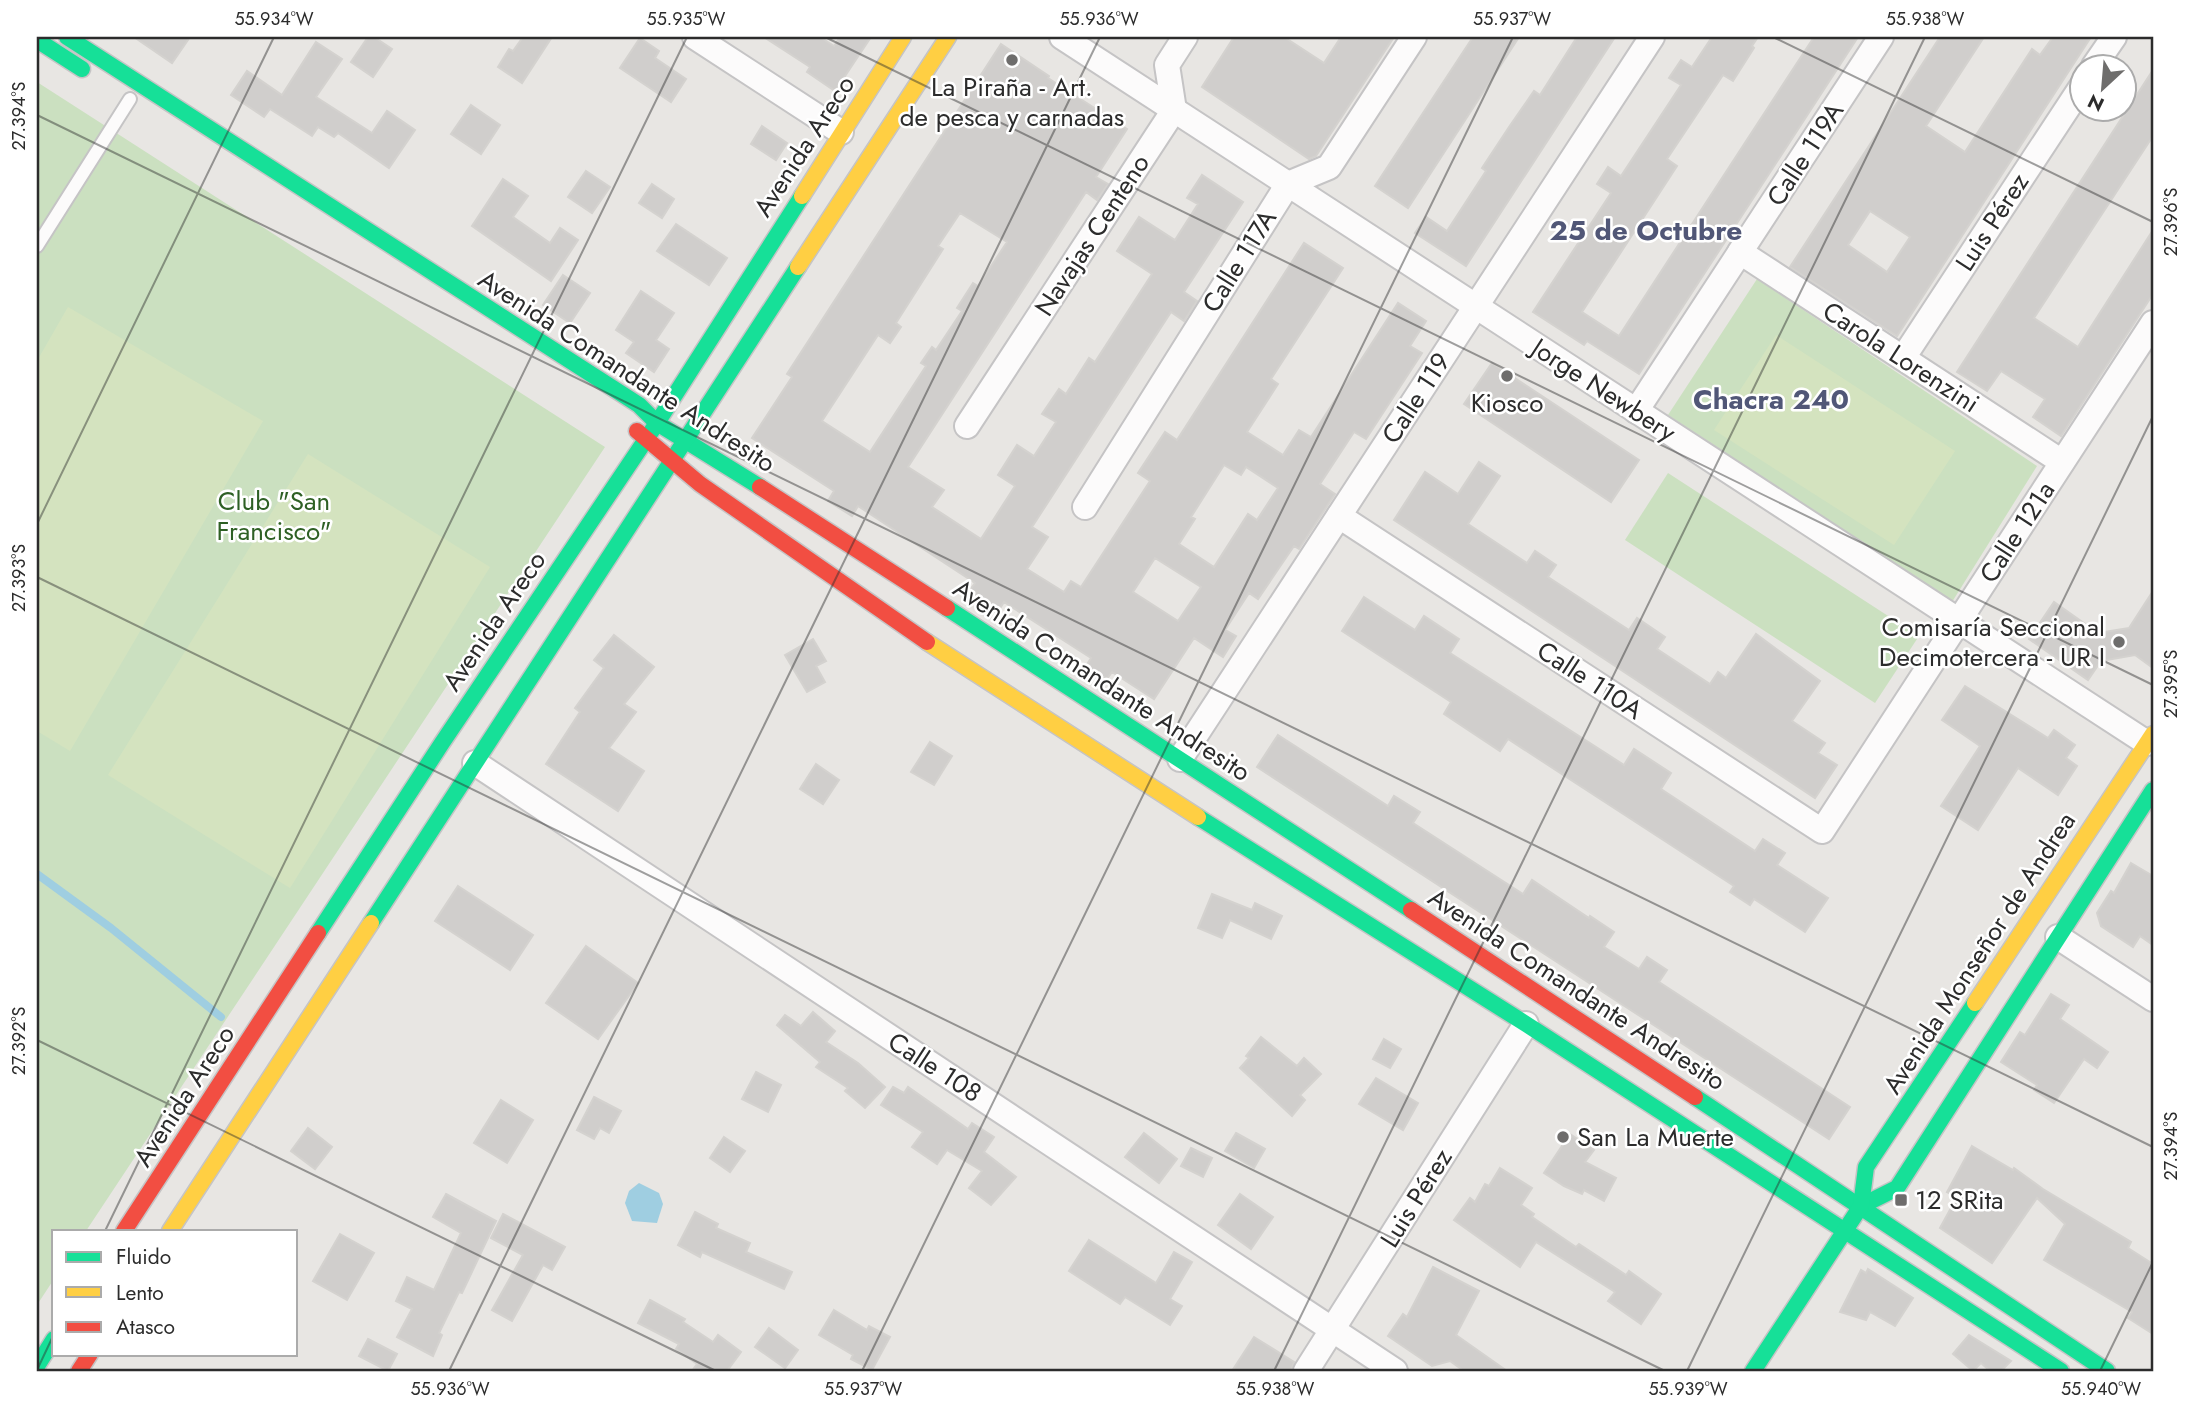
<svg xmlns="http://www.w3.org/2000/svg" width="2190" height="1408" font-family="Jost,sans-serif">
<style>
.green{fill:#cbe0c0}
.pitch{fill:#d4e3bf}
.water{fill:#9fcee1}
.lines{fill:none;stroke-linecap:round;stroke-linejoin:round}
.stream{stroke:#9fcee1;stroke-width:8}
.building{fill:#d0cecc;stroke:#d4d2cf;stroke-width:2;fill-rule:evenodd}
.lane-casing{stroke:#c5c4c5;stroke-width:16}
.street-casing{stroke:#c5c4c5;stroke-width:28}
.fast-casing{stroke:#c5c4c5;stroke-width:19}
.slow-casing{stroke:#c5c4c5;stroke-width:19}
.jam-casing{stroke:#c5c4c5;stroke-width:19}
.lane{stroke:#fcfbfb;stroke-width:12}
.street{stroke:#fcfbfb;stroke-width:24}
.fast{stroke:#16e098;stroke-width:16}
.slow{stroke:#ffcf43;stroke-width:16}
.jam{stroke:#f24e42;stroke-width:16}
.ticks{fill:none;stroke:#2c2c2c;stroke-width:2;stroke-opacity:0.45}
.poi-dot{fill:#6e6d6c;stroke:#fff;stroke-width:2.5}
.labels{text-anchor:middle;stroke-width:5;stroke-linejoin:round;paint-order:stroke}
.poi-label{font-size:26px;fill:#2c2c2c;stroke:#fff}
.street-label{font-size:26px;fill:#2c2c2c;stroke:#fff}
.park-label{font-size:26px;fill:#2e6024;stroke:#fff}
.neighbourhood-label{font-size:28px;font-weight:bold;fill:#515777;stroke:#fff}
.neatline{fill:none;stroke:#2c2c2c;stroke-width:2.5}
.ticks-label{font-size:18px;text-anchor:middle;fill:#2c2c2c}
</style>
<rect width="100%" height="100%" fill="#e8e6e3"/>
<g class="green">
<polygon points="37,82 605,447 86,1231 54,1231 54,1279 37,1305"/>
<polygon points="1757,279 2037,466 1952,602 1668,415"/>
<polygon points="1668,473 1919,636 1875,703 1625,540"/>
</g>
<g class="pitch">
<polygon points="68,307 263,421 70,751 37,731 37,361"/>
<polygon points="1776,335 1955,451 1894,545 1714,430"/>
<polygon points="308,454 490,567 290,888 108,775"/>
</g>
<polygon class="water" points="639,1183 659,1193 663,1204 657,1223 632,1221 625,1203 629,1191"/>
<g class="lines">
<polyline class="stream" points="37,874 111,928 221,1017"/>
</g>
<g class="building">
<polygon points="134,37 190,37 172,63"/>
<polygon points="368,37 374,37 392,49 373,77 351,62"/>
<polygon points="523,37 552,37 522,83 498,67 509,49 513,51"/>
<polygon points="764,37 820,37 834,46 840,37 871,37 835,91 807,72 810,67"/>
<polygon points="1234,37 1284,37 1324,63 1341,37 1394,37 1316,156 1309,159 1202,87"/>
<polygon points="1473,37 1519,37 1408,208 1375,186"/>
<polygon points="1577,37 1615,37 1466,266 1415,233 1426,217 1447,231 1486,171 1482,168 1509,127 1534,91 1540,95"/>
<polygon points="1712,37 1758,37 1752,46 1754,48 1733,81 1723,75 1667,159 1677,166 1582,312 1619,336 1814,37 1858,37 1639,374 1587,341 1584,345 1533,312 1611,193 1597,184 1608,167 1621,176 1681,85 1669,78 1681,60 1692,67"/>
<path d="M1940,37H1984L1926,126L1965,152L2032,49L2040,55L2053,37H2091L1897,336L1790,267ZM1870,211L1910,237L1887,272L1848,245Z"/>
<polygon points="640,38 659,51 655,58 686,79 671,102 620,68"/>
<polygon points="316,42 342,59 316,97 372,133 387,111 415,130 389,168 338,133 334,137 318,127 312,136 270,109 264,117 231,95 247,71 282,95"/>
<path d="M1001,44L1049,76L1048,78L1127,129L1096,177L1108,184L1097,200L1086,192L908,467L944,490L932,507L981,539L1015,486L998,475L1017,445L1034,456L1056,422L1042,414L1059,389L1066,394L1089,358L1095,362L1152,274L1117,251L1139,217L1175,240L1198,204L1187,198L1202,175L1243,202L1184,292L1197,301L1184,321L1171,312L1032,527L1048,537L1027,569L1064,592L1071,581L1081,587L1150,481L1138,473L1165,432L1177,440L1304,243L1343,268L1271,379L1278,384L1247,432L1283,455L1299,430L1311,437L1398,303L1426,321L1410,346L1422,353L1366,439L1354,432L1320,484L1335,494L1299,549L1294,546L1258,599L1249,593L1225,630L1236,636L1223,657L1194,638L1154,699L1112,672L1107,679L1086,666L1091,658L1004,602L997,613L967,594L975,583L858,506L852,516L828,501L834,491L752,438L792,377L787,374ZM960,213L1007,242L978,286L973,283L957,308L962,311L936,350L932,347L921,363L926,366L870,452L822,421L878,335L890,343L901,327L896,323L943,249L938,246ZM1224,465L1241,475L1246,467L1278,488L1257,520L1248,514L1214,567L1179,544L1195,519L1191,517ZM1155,558L1201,587L1178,621L1133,592Z"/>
<polygon points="2153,70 2153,136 2034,318 2078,347 2153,230 2153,294 2061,436 2033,417 2045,399 2001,371 1987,391 1957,372"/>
<polygon points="471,105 500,125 481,154 451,134"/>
<polygon points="762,126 787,143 776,160 751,144"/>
<polygon points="586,171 610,187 592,213 568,197"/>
<polygon points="503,179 528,196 513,217 550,243 560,228 578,240 551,281 472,226"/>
<polygon points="652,184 674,199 662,218 639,203"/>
<polygon points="676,224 727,258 709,285 657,251"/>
<polygon points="563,275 590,293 570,323 543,305"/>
<polygon points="641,291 674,313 656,340 669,349 654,372 626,353 634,342 616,330"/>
<polygon points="1492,363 1639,460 1611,502 1464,404"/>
<polygon points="1479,462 1500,476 1468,524 1527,563 1535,551 1556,565 1548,577 1629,630 1637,618 1665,637 1657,649 1710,684 1718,672 1726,678 1756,634 1820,681 1792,721 1825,743 1818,753 1837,765 1815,798 1394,520 1425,472 1458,494"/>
<polygon points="2153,591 2153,668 2135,655 2101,661 2088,680 2029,639 2054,602 2098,633 2129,628"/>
<polygon points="1364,597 1415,630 1424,616 1459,639 1450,653 1624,765 1634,749 1671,773 1661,789 1755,851 1763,839 1785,853 1777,865 1828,898 1805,932 1754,899 1750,905 1730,892 1734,886 1508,739 1500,751 1444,714 1451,702 1342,631"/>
<polygon points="614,635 654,667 624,704 636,712 609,748 644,771 618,811 546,764 580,712 575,708 604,668 594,660"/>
<polygon points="813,639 826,661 816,666 825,682 807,692 785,655"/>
<polygon points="1965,686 2048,738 2054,730 2075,745 2066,758 2077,766 2058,795 2018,768 1978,830 1941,806 1980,746 1942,720"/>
<polygon points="1278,735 1388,806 1394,796 1420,812 1413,823 1523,894 1532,880 1589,918 1590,916 1614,932 1604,947 1639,969 1647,957 1667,970 1659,982 1850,1107 1829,1139 1257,767"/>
<polygon points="930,742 952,756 934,785 911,772"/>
<polygon points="816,764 839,780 823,804 800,789"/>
<polygon points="2131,863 2153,876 2153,945 2140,936 2133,947 2101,926 2097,913 2111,891 2114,893"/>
<polygon points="458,886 533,935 510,970 435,921"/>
<polygon points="1212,894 1252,910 1255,903 1282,916 1271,939 1230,920 1222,938 1198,928"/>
<polygon points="586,946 638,983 598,1039 546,1003"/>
<polygon points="2051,994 2069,1005 2060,1019 2108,1052 2097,1068 2084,1059 2054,1103 2034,1090 2037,1085 2001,1062 2020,1032 2025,1035"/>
<polygon points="813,1012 835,1031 826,1042 858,1063 885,1087 865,1108 845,1091 848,1088 816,1067 820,1062 777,1025 785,1015 801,1026"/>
<polygon points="1261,1037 1297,1066 1304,1058 1321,1074 1300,1095 1305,1100 1292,1116 1240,1068 1249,1058 1246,1056"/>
<polygon points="1384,1039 1401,1049 1390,1068 1373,1059"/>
<polygon points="756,1072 781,1085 768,1112 742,1099"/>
<polygon points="1376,1078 1418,1103 1403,1130 1359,1104"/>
<polygon points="893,1087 904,1093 908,1087 968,1129 972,1123 994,1137 984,1152 1016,1177 991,1205 969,1188 982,1171 947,1150 937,1164 912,1147 923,1132 881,1105"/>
<polygon points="594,1097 621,1111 609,1133 600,1128 594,1139 577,1130"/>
<polygon points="501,1100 533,1120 507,1163 474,1143"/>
<polygon points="308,1128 332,1147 315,1169 291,1151"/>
<polygon points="1144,1133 1177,1159 1159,1183 1125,1157"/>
<polygon points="1236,1133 1265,1149 1254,1168 1225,1151"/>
<polygon points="1570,1134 1594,1150 1585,1162 1616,1178 1604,1201 1584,1190 1582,1194 1564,1186 1544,1173"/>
<polygon points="724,1137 745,1151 730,1172 710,1158"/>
<polygon points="1972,1146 2013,1170 2014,1168 2043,1189 2131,1242 2128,1248 2153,1264 2153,1334 2128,1318 2132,1312 2044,1260 2065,1224 2037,1198 1992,1263 1940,1228 1957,1197 1947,1192"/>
<polygon points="1191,1148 1212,1158 1203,1177 1181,1166"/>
<polygon points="1500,1168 1532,1188 1521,1205 1534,1214 1532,1217 1576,1247 1579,1244 1626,1275 1629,1271 1661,1294 1641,1324 1608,1301 1615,1292 1536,1242 1520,1267 1454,1220 1470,1198 1475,1202 1485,1184 1489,1186"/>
<polygon points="446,1194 496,1221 462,1293 459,1292 439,1333 442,1335 433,1356 397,1337 412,1309 396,1301 407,1277 434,1290 461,1233 433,1217"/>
<polygon points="1240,1194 1273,1217 1251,1249 1218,1225"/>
<polygon points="695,1212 718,1224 716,1228 750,1243 746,1252 792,1272 784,1289 702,1252 700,1257 678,1245"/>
<polygon points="503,1214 565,1247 552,1270 543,1265 512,1321 492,1310 523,1255 491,1238"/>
<polygon points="340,1234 374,1253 347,1300 313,1281"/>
<polygon points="1089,1240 1156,1283 1174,1252 1192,1262 1170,1299 1182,1306 1170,1325 1125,1297 1120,1304 1069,1271"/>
<polygon points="1433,1267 1479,1291 1456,1335 1507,1371 1464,1371 1450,1361 1432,1366 1388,1336 1403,1314 1407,1317"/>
<polygon points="1868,1269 1913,1298 1895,1326 1870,1312 1866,1320 1840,1312 1861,1270 1866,1273"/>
<polygon points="650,1300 685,1319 683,1322 713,1342 718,1335 741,1352 727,1371 692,1371 697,1364 676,1349 679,1344 638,1323"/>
<polygon points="834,1310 867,1330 869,1326 890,1337 872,1370 851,1359 853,1355 819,1335"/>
<polygon points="769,1328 798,1350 785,1368 755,1347"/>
<polygon points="1969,1335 2011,1361 2001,1371 1990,1371 1981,1363 1973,1371 1953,1354"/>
<polygon points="1254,1337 1294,1362 1291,1371 1232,1371"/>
<polygon points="368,1339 397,1354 388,1371 359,1356"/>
</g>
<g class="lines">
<defs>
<polyline id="lane" points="37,246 130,99"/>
<g id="street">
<polyline points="695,37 841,132"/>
<polyline points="1062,37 2147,743"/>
<polyline points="2094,66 2114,37"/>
<polyline points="1740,252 2062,462"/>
<polyline points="1903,358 2082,86"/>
<polyline points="1636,411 1881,37"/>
<polyline points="967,426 1174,110 1167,65 1185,37"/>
<polyline points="1085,507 1288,184 1329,167 1414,37"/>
<polyline points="1339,516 1822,831 2153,323"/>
<polyline points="1180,759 1652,37"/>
<polyline points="475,763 1395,1371"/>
<polyline points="2058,937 2153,999"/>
<polyline points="1306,1371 1526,1024"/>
</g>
<g id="fast">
<polyline points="67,37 639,405 657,423 760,487"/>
<polyline points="37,40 82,69"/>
<polyline points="947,608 1411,910"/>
<polyline points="1198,817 1526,1024 2061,1371"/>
<polyline points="371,923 798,267"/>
<polyline points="318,933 442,743 657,423 802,196"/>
<polyline points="1695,1097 2107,1371"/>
<polyline points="1861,1206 1897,1188 2153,790"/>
<polyline points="37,1366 54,1339"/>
<polyline points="1753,1371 1861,1206 1866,1167 1975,1003"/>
</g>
<g id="slow">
<polyline points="802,196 903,37"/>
<polyline points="798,267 948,37"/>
<polyline points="927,642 1198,817"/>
<polyline points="1975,1003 2153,734"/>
<polyline points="170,1231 371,923"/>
</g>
<g id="jam">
<polyline points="637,431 700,484 927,642"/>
<polyline points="760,487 947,608"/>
<polyline points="1411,910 1695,1097"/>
<polyline points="124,1231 318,933"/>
<polyline points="79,1371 90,1354"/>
</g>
</defs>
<use href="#lane" class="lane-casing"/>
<use href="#street" class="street-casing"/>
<use href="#fast" class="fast-casing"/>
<use href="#slow" class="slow-casing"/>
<use href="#jam" class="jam-casing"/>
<use href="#lane" class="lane"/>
<use href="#street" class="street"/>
<use href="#fast" class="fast"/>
<use href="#slow" class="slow"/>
<use href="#jam" class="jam"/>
</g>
<path class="ticks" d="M825,37L2153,685M1773,37L2153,222M37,115L2153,1147M37,524L274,37M37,577L1665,1371M37,1040L716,1371M105,1231L687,37M37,1370L54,1334M449,1371L1100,37M862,1371L1513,37M1274,1371L1925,37M1687,1371L2153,416M2100,1371L2153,1262"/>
<g class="poi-dot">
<circle cx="1012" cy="60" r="7"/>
<circle cx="1507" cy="376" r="7"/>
<circle cx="2119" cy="642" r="7"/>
<circle cx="1563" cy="1137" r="7"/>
<rect x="1894" y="1193" width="14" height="14" rx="3.5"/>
</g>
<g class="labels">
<g class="poi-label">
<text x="1012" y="96">La Piraña - Art.<tspan x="1012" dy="30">de pesca y carnadas</tspan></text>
<text x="1507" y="412">Kiosco</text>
<text x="2105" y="636" text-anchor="end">Comisaría Seccional<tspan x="2105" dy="30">Decimotercera - UR I</tspan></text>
<text x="1577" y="1146" text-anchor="start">San La Muerte</text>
<text x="1915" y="1209" text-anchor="start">12 SRita</text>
</g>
<g class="street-label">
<text transform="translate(804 146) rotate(-57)" y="9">Avenida Areco</text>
<text transform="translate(1805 154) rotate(-57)" y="9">Calle 119A</text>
<text transform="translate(1992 222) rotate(-57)" y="9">Luis Pérez</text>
<text transform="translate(1092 235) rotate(-57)" y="9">Navajas Centeno</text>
<text transform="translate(1239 261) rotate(-58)" y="9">Calle 117A</text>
<text transform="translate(1901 357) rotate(33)" y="9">Carola Lorenzini</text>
<text transform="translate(627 371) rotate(33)" y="9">Avenida Comandante Andresito</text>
<text transform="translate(1604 390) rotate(33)" y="9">Jorge Newbery</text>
<text transform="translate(1416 398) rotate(-57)" y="9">Calle 119</text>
<text transform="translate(2017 532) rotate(-57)" y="9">Calle 121a</text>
<text transform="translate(494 621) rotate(-56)" y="9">Avenida Areco</text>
<text transform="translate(1102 680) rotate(33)" y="9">Avenida Comandante Andresito</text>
<text transform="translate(1590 680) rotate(33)" y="9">Calle 110A</text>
<text transform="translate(1979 953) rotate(-57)" y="9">Avenida Monseñor de Andrea</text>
<text transform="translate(1577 989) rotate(33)" y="9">Avenida Comandante Andresito</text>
<text transform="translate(935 1067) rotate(33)" y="9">Calle 108</text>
<text transform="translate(184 1096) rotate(-57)" y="9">Avenida Areco</text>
<text transform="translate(1416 1198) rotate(-58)" y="9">Luis Pérez</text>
</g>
<g class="park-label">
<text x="274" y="510">Club "San<tspan x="274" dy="30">Francisco"</tspan></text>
</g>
<g class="neighbourhood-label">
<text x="1646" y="240">25 de Octubre</text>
<text x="1771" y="409">Chacra 240</text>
</g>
</g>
<rect width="2190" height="1408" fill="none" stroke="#ffffff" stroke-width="77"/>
<rect x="52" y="1230" width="245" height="126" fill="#ffffff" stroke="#ababab" stroke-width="2"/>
<rect x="66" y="1252" width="35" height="10" fill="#16e098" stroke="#ababab" stroke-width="2"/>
<text x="116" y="1264" font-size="21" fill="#2c2c2c">Fluido</text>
<rect x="66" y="1287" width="35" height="10" fill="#ffcf43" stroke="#ababab" stroke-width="2"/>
<text x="116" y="1300" font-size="21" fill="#2c2c2c">Lento</text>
<rect x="66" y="1322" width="35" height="10" fill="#f24e42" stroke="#ababab" stroke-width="2"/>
<text x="116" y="1334" font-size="21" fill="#2c2c2c">Atasco</text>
<g transform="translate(2103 88) rotate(206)"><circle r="33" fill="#ffffff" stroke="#ababab" stroke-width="2"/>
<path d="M0-5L12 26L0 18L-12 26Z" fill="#6e6d6c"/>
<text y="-10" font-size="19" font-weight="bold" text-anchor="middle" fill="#2c2c2c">N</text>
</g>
<rect x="38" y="38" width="2114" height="1332" class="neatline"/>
<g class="ticks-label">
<text x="274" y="25">55.934°W</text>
<text x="686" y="25">55.935°W</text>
<text x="1099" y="25">55.936°W</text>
<text x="1512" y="25">55.937°W</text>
<text x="1925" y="25">55.938°W</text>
<text transform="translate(19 116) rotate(-90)" y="6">27.394°S</text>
<text transform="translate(2171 222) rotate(-90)" y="6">27.396°S</text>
<text transform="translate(19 578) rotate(-90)" y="6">27.393°S</text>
<text transform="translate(2171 684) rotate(-90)" y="6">27.395°S</text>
<text transform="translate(19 1041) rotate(-90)" y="6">27.392°S</text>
<text transform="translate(2171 1146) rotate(-90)" y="6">27.394°S</text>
<text x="450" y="1395">55.936°W</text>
<text x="863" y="1395">55.937°W</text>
<text x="1275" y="1395">55.938°W</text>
<text x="1688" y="1395">55.939°W</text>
<text x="2101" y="1395">55.940°W</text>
</g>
</svg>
